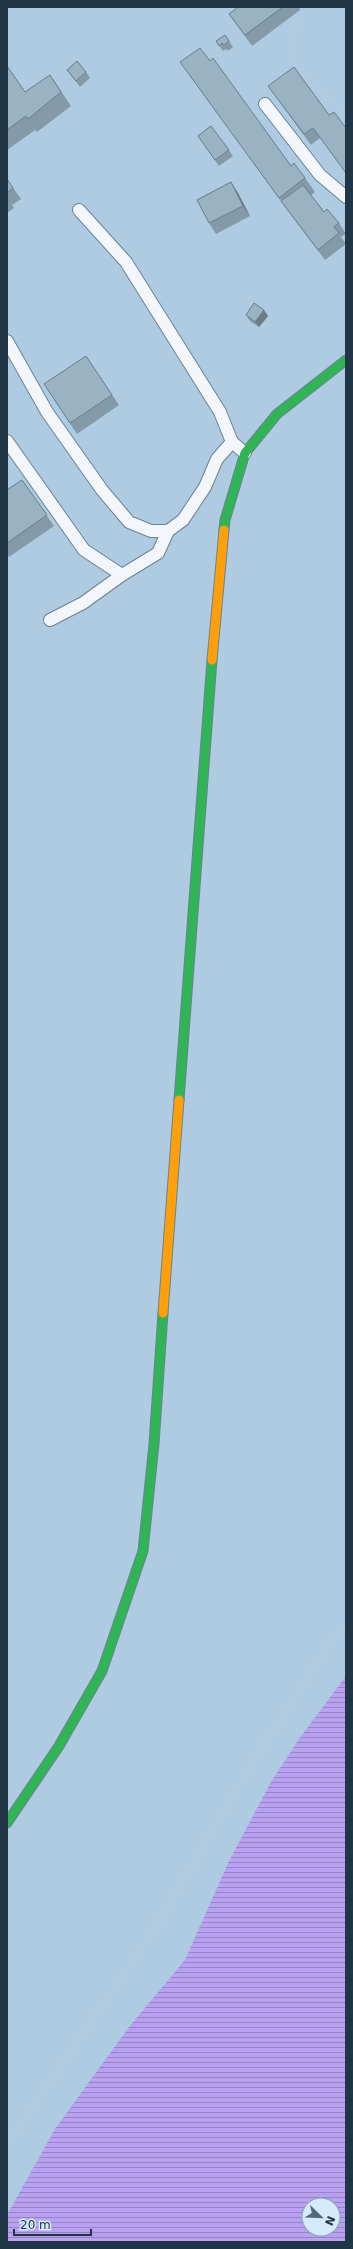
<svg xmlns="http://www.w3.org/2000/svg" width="353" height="2249" font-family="'DejaVu Sans',sans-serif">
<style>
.water{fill:url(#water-rules);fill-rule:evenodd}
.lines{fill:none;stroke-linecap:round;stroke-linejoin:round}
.lane-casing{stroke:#6b8294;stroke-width:14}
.fast-casing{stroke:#6b8294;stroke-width:11}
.slow-casing{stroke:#6b8294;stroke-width:11}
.path{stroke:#c2cbd2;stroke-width:2.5;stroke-dasharray:1 3;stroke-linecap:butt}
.lane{stroke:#f3f7fb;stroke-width:12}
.fast{stroke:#30b455;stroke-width:9}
.slow{stroke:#ff9f0a;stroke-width:9}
.wall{fill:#849aa8}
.shaded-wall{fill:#6b7d88}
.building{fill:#99b3c3;stroke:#6b7d88}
</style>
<defs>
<pattern id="water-rules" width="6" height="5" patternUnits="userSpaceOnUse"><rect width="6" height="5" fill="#b9a1f1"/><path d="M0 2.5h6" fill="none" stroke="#9684c5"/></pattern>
</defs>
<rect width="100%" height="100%" fill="#aecbe2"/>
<path class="water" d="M346,1676V2242H7V2215L55,2129L129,2027L185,1960L229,1861L271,1782L299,1739ZM309,2205H333V2229H309Z"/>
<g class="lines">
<defs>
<g id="lane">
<polyline points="265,104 320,175 346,197"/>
<polyline points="79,210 126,262 220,412 232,442"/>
<polyline points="7,341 47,412 102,490 129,522 151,531 168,531 183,520 205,487 217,459 232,442 245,453"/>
<polyline points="7,441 84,550 122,575"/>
<polyline points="50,620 83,603 122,575 158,553 168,531"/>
</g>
<g id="fast">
<polyline points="224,530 225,520 245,453 277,414 346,360"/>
<polyline points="179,1100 212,660"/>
<polyline points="7,1823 59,1746 102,1671 143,1551 154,1444 163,1313"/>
</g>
<g id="slow">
<polyline points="212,660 224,530"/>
<polyline points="163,1313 179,1100"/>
</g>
</defs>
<use href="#lane" class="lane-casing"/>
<use href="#fast" class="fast-casing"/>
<use href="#slow" class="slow-casing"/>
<g class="path">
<polyline points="302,7 289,55 307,81 346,119"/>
<polyline points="7,2145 157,1925 252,1763 332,1641 346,1628"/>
</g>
<use href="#lane" class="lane"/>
<use href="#fast" class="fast"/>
<use href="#slow" class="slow"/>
</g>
<g class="wall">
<polygon points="238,7 299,7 300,10 252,46 229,14"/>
<polygon points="225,35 233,47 228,51 226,49 223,51 216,41"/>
<polygon points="7,66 25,92 50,75 71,106 37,132 35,130 7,150"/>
<polygon points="67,70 86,72 90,78 80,87"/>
<polygon points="190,75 291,166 305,178 315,192 311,195 324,212 339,223 346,234 341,237 346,244 325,260 288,211"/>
<polygon points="268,86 329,115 320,138 311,145"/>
<polygon points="211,126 233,156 219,166 198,136"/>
<polygon points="7,179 21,199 12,205 14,208 7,213"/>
<polygon points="231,182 238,193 250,216 216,234 209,223"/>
<polygon points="264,310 268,316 259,327 250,321 246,315"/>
<polygon points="86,356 119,405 77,434 44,384"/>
<polygon points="22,480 54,526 9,557 7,554 7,490"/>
</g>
<g class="shaded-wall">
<polygon points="231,182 238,193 250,216 243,206"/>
<polygon points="264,310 268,316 259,327 255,322"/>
</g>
<g class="building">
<polygon points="238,7 283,7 245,35 229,14"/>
<polygon points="225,35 229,41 224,45 222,43 219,46 216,41"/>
<polygon points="200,48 210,61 213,58 291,166 294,163 305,178 279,198 180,62"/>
<polygon points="77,61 86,72 76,81 67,70"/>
<polygon points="7,66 25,92 50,75 61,92 28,119 26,116 7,130"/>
<polygon points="294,67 329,115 334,112 346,128 346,173 313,128 304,134 268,86"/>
<polygon points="211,126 229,150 215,160 198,136"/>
<polygon points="7,179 13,188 7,193"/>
<polygon points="231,182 243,206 209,223 197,200"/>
<polygon points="303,185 324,212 327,209 339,223 334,227 339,233 318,250 281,201"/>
<polygon points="254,303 264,310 255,322 246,315"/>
<polygon points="86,356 112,395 70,423 44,384"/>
<polygon points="22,480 47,515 7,543 7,490"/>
</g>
<rect width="353" height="2249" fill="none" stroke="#203647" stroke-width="16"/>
<g transform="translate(321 2217) rotate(113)"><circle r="19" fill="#d5eafb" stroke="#8da2b3"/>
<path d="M0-3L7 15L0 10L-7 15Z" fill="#526a7d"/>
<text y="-6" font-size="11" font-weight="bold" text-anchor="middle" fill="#203647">N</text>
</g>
<path d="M14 2229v6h77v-6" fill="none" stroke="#203647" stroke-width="2"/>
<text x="20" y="2229" font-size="12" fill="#203647" stroke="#d5eafb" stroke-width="3" paint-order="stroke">20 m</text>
</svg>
